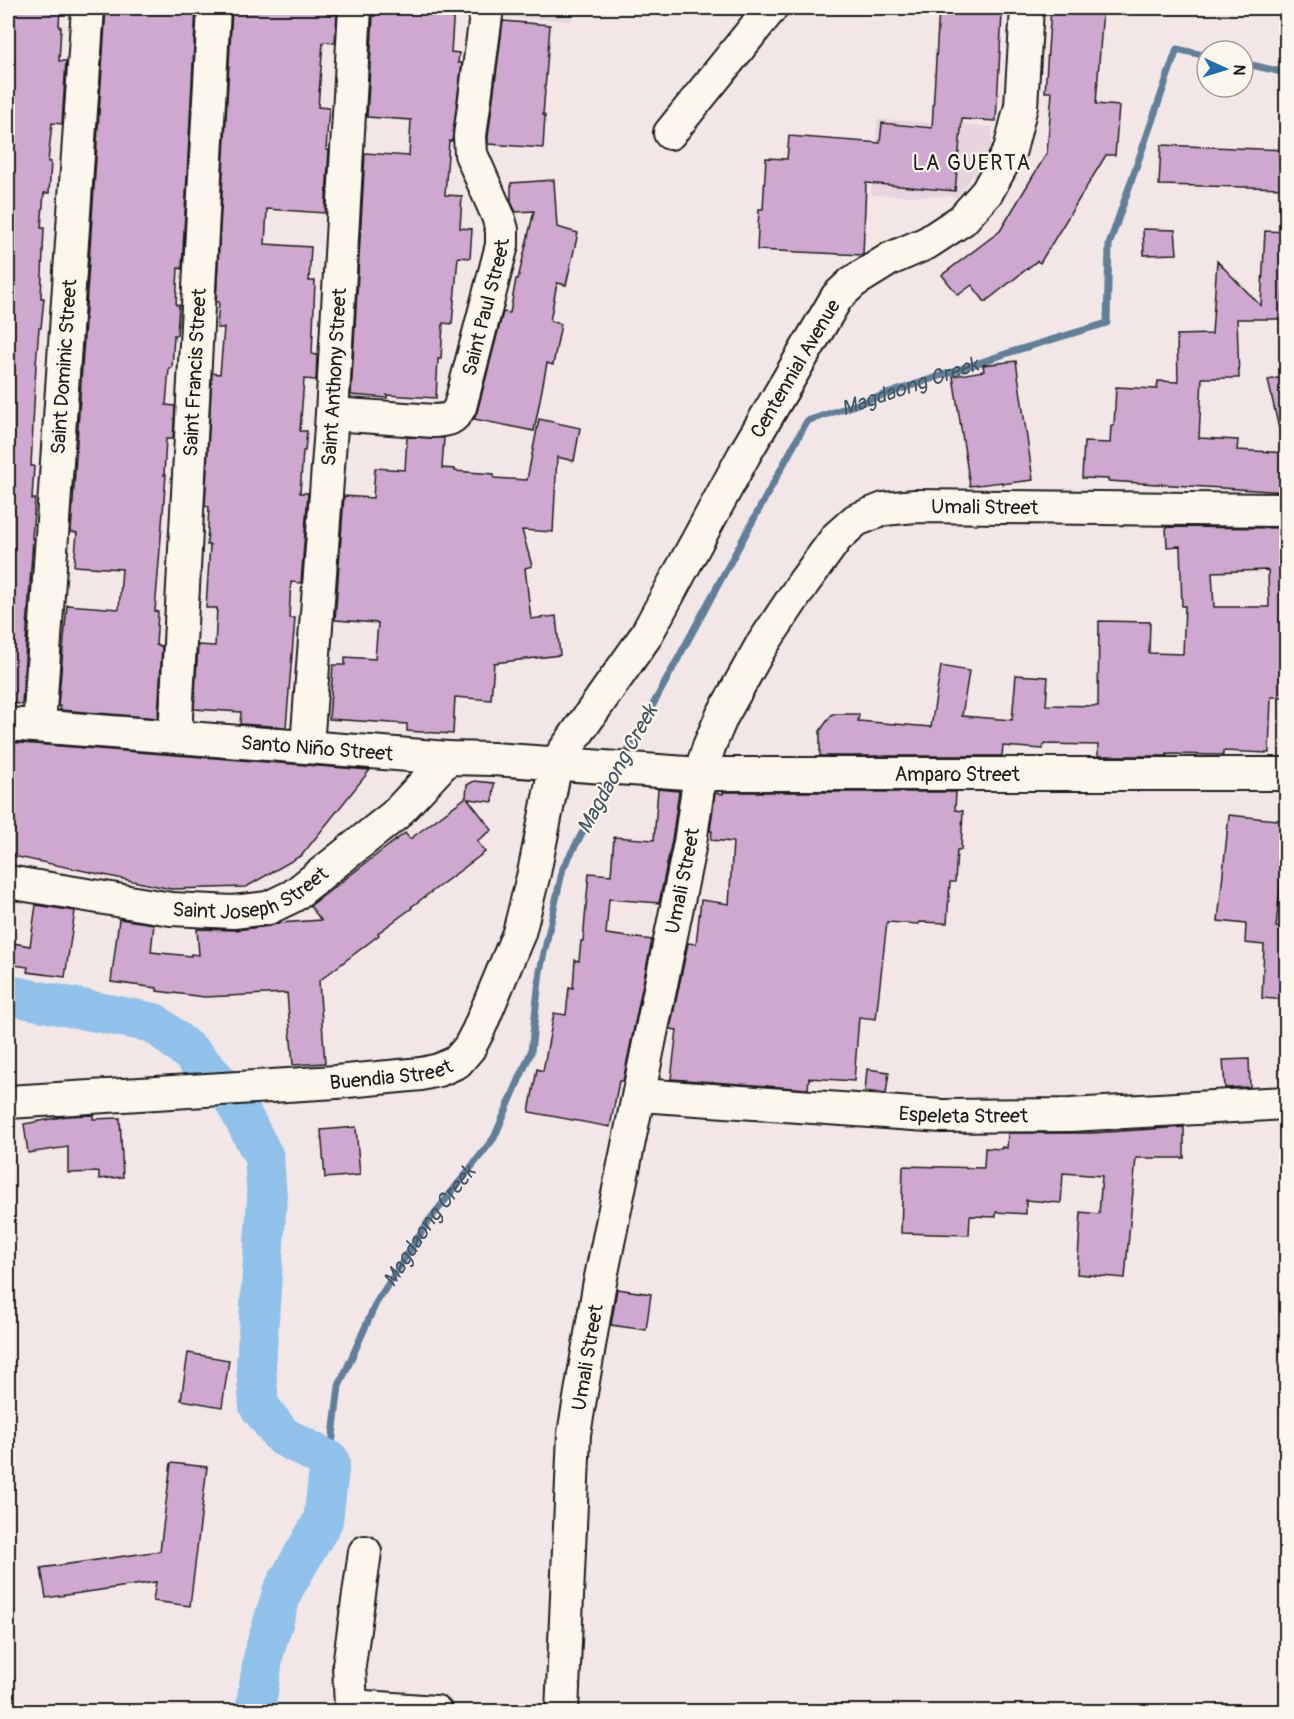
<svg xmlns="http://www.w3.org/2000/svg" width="1294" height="1719" font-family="Pangolin,sans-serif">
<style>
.built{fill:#e7d4df}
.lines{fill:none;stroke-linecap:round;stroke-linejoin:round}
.stream{stroke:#617f98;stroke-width:7}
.river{stroke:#8fc1eb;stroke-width:40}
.building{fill:#cea8cf;stroke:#1c1c1c;stroke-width:1.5;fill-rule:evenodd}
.minor-casing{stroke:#1c1c1c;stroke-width:36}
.minor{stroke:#fbf7ec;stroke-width:32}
.labels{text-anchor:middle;stroke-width:4.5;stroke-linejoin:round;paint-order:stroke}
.street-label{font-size:20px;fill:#1c1c1c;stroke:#fbf7ec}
.neighbourhood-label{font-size:21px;letter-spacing:1.5px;fill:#1c1c1c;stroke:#fbf7ec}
.water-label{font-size:21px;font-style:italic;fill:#445664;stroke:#fbf7ec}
</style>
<rect width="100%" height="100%" fill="#f2e7e6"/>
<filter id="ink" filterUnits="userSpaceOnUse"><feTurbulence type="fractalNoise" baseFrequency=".0167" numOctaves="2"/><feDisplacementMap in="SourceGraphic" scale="12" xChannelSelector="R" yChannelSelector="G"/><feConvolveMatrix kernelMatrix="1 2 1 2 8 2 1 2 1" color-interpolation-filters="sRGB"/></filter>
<g filter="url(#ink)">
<g class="built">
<polygon points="496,8 573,8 572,21 495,16"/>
<polygon points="878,119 992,127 992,144 984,160 957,197 871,195"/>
</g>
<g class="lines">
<g class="stream">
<polyline points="1243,63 1286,73"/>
<path id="s1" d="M623,760L807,421L1011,352L1107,323L1109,245L1177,49L1207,56"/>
<path id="s2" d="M330,1461L339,1386L376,1303L428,1222L494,1138L531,1052L540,971L563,868L613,777"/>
</g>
<polyline class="river" points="8,995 154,1023 192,1054 233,1098 264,1157 267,1198 256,1365 259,1406 282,1436 330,1461 323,1521 283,1590 264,1652 255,1712"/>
</g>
<g class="building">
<polygon points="15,8 60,8 59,27 61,27 59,61 66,61 62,124 52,123 48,162 51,162 49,193 44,193 41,228 44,228 41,298 44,298 41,328 39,328 36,364 31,466 34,466 32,499 35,499 32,538 33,538 22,704 8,703 8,59 10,59"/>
<polygon points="106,8 196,8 182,269 178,268 176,305 179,305 177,335 174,335 172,368 169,368 166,405 175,406 173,439 166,439 164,475 166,475 155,611 158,612 156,645 162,646 158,718 60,710 60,706 58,706 67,605 119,609 122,569 74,566 77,533 71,532"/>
<polygon points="232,8 319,8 319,11 337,14 335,43 323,42 318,107 329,108 326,150 329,150 325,213 267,209 265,244 311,247 309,281 315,281 312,354 317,355 316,380 304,379 300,431 307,431 305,451 303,451 300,493 308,493 301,583 291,582 289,618 295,618 286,727 240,724 241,712 194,709 198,645 215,646 217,608 206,608 210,545 207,545 209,507 205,506 212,373 220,374 224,328 217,328 219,302 216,302"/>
<polygon points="376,8 454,8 451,52 459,53 458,63 462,63 452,141 449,141 445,195 462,196 460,228 472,229 470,258 458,257 452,324 443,323 441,359 438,359 436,398 387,395 387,398 351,395 365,153 409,156 411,120 367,117 373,16 375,16"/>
<polygon points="939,8 998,8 997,13 1002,14 996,121 962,119 955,191 866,183 863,255 757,250 759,209 763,209 766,158 787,159 789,136 880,143 882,123 932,128"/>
<polygon points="1051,8 1103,8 1096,104 1119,106 1115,155 1106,155 1040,263 1037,261 985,302 972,285 958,295 942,275 1000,231 1047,153 1052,92 1045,92"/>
<polygon points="503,21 550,25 543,115 545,115 543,148 488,144 488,137"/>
<polygon points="1161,145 1287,150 1287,188 1159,185"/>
<polygon points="554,180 557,227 578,233 566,285 557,283 550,321 561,324 553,365 547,363 534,431 474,419 477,412 503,312 510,313 516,279 518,279 534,211 516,212 511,202 511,183"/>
<polygon points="1143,229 1175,230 1177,254 1144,255"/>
<polygon points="1265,231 1287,232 1287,294 1283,294 1283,319 1237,319 1239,378 1202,378 1199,438 1238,440 1237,450 1287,453 1287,492 1108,481 1108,479 1082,478 1084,442 1110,443 1111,426 1114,426 1116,387 1157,389 1158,381 1178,382 1177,335 1212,334 1217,261 1261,306"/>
<polygon points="1016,361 1033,480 1002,484 1002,482 970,486 953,376 984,371 983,365"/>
<polygon points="1287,376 1287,428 1279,429 1268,380"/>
<polygon points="539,419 580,428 574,461 557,457 553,532 522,530 532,566 525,568 531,619 556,616 560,655 494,663 491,700 455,697 453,734 407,731 407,724 329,719 333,665 345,665 345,657 375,659 378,623 335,620 344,496 373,498 375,468 405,470 407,437 444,438 442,468 455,469 455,471 494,474 494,478 527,480"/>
<path d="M1166,527L1287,528V697H1271L1269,753L1223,751V755L1167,754V756H1098V745L1044,744L1043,749L1003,746L1002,756H820V731L832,714H859L858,721L931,727L941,666L969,671L962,716L1012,720L1016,675L1048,677L1046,705L1098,706L1099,621L1150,622L1149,653L1183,654L1185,606H1182L1180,546L1167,547ZM1268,570L1269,607H1214L1212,572Z"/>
<polygon points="8,742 370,770 302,855 246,887 171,889 8,855"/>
<polygon points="474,781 494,783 493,802 468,799 492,830 477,841 485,852 411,907 412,908 378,933 379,935 319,981 325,1063 293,1065 287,993 205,997 157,991 157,988 111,982 119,919 154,924 151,952 191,956 191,954 199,955 197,929 235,930 270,926 279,923 321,920 310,906 405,833 410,839 466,797 467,785"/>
<polygon points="658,789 679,791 672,840 659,903 609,899 606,934 652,940 623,1081 619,1081 610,1127 529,1112 537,1069 543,1071 554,1013 566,1015 569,987 573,988 575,960 579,961 581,941 583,941 589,873 611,875 614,837 654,840"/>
<polygon points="723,792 956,792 955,810 963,811 961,850 957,850 955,882 950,882 947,923 919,922 919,924 887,922 876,1019 859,1017 854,1081 809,1078 808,1089 671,1079 677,1030 670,1029 688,943 696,944 701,900 729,904 733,842 711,840 712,831 710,831 715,793 723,794"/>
<polygon points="1229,815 1287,821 1276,927 1287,928 1287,1000 1262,998 1264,945 1245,943 1246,924 1218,921"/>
<polygon points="36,905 75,911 65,977 27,972 28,967 8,964 8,942 30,946"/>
<polygon points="1249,1059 1250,1087 1225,1088 1223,1060"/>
<polygon points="867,1069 889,1072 886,1094 865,1091"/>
<polygon points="93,1115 93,1119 120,1118 123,1177 99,1179 99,1172 68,1173 68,1147 28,1153 24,1124 67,1116"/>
<polygon points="356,1127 360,1175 325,1178 321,1130"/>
<polygon points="1184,1127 1184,1158 1136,1158 1125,1278 1077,1274 1081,1212 1099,1214 1102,1176 1063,1173 1061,1203 1026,1200 1026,1214 996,1212 996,1217 970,1216 969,1235 901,1233 903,1166 984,1168 985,1148 1002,1149 1002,1147 1007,1148 1008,1133 1091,1133"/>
<polygon points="617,1289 651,1294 646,1330 611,1325"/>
<polygon points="188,1353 229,1360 222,1407 181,1400"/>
<polygon points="171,1463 207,1467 190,1606 153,1601 156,1582 46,1598 41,1568 160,1551"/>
</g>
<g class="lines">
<defs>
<g id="minor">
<polyline points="670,133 771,8"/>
<path id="s3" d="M332,414L434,421C448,420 453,420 460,407L502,245V230L498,216L471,154L470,136L487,8"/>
<path id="s4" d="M8,724L448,758L493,759L700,774H1286"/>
<path id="s5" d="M39,726L88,8"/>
<path id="s6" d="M175,736L214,8"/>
<path id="s7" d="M307,746L332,414L355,8"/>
<path id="s8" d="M8,882L171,909L233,912L268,908L293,896L395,815L448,758"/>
<path id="s9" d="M640,1095L942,1116L1070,1115L1286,1103"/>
<path id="s10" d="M8,1102L336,1082L421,1074L439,1070L457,1062L469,1048L478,1031L519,933L534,873L556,763L645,637L744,455L837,297L853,282L890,259L927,243L962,220L987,192L1010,150L1021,106L1027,8"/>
<polyline points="365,1552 349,1665 351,1706 436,1712"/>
<path id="s11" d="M562,1712L574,1434L599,1287L690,843L700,774L710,744L722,716L760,648L804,582L837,537L856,520L884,509L915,506L1286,510"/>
</g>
</defs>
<use href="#minor" class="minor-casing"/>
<use href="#minor" class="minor"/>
</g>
</g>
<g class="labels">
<g class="street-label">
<text dy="7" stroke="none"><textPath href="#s3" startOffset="237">Saint Paul Street</textPath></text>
<text dy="7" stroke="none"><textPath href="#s5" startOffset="360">Saint Dominic Street</textPath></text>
<text dy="7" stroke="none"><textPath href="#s10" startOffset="1232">Centennial Avenue</textPath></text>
<text dy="7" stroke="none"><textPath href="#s6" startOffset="364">Saint Francis Street</textPath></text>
<text dy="7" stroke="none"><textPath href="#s7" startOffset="370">Saint Anthony Street</textPath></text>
<text dy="7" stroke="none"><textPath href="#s11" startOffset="1382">Umali Street</textPath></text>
<text dy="7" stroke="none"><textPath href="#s4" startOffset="310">Santo Niño Street</textPath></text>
<text dy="7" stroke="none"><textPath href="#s4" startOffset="951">Amparo Street</textPath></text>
<text dy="7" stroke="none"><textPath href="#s11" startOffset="842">Umali Street</textPath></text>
<text dy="7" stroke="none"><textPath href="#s8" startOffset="249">Saint Joseph Street</textPath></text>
<text dy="7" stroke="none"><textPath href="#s10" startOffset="384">Buendia Street</textPath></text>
<text dy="7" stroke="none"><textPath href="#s9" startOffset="324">Espeleta Street</textPath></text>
<text dy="7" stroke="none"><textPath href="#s11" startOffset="356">Umali Street</textPath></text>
</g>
<g class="neighbourhood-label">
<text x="972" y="170">LA GUERTA</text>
</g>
<g class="water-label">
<text dy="7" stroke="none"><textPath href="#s1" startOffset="494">Magdaong Creek</textPath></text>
<text transform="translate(617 769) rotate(-61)" y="7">Magdaong Creek</text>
<text dy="7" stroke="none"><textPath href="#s2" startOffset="260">Magdaong Creek</textPath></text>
</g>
</g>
<rect width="1294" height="1719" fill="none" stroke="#fbf7ec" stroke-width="30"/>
<rect x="15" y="15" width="1264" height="1689" fill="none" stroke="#1c1c1c" stroke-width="2" filter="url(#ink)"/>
<g transform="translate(1225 69) rotate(94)"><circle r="28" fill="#fbf7ec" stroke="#a29f99" stroke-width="1.5"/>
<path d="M0-4.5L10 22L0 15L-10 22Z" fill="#1f6fb2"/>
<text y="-9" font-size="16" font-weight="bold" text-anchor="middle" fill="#1c1c1c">N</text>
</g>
</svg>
